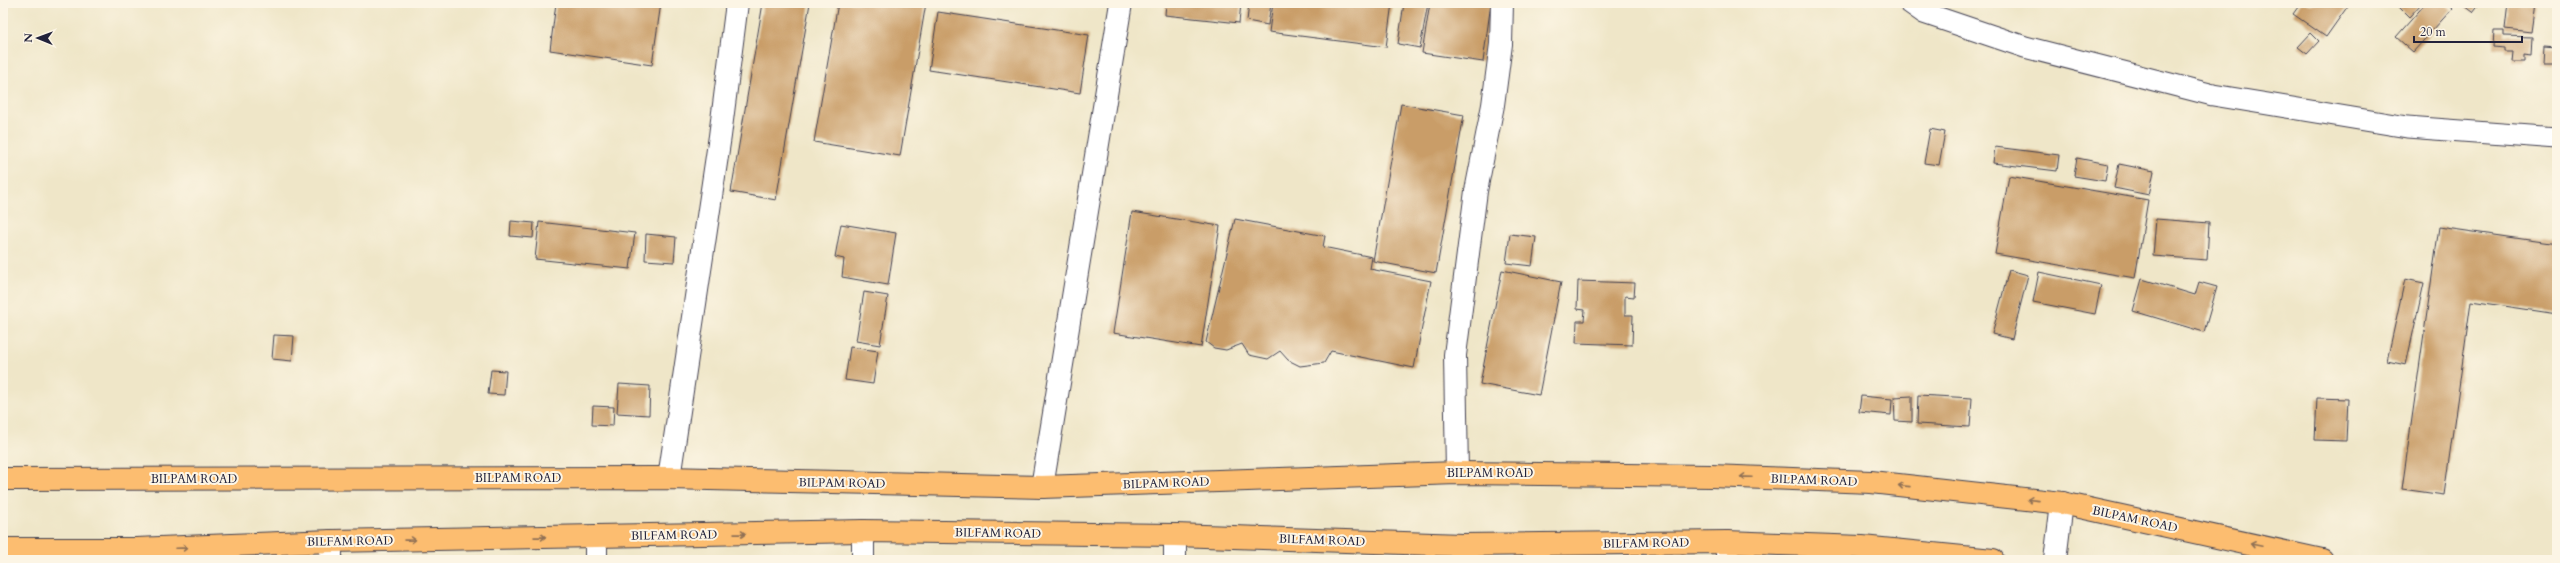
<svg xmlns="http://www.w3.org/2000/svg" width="2560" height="563" font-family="Cardo,serif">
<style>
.building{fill:#c99d67}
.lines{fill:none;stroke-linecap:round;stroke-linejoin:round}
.lane-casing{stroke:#413f50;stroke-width:23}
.street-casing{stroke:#413f50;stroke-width:24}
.primary-casing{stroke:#413f50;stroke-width:24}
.lane{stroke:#fff;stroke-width:21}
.street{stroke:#fff;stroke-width:22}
.primary{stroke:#fcbd6f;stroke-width:22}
.oneway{stroke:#8f7055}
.labels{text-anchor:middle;stroke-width:4;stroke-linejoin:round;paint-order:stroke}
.street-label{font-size:12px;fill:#22223b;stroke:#fcf5e5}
</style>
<rect width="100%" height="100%" fill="#fcf5e5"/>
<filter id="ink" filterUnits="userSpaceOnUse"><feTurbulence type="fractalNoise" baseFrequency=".025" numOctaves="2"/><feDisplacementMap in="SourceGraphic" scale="8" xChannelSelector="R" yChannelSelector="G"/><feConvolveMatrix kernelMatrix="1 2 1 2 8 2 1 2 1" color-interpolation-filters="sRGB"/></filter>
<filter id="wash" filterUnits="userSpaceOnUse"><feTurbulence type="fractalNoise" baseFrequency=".012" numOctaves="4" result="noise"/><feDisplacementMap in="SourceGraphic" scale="16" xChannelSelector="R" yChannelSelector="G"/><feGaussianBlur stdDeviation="0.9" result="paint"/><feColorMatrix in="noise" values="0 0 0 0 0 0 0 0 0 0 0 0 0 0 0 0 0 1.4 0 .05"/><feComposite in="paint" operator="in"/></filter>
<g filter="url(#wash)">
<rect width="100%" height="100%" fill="#efe6c8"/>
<g id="blocks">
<g class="building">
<polygon points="556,3 661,3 652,65 550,50"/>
<polygon points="763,3 810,3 776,200 731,192"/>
<polygon points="838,3 926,3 900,156 814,142"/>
<polygon points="1166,3 1241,3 1239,23 1165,15"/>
<polygon points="1249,3 1271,3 1268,25 1247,21"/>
<polygon points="1273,3 1392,3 1386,47 1269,32"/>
<polygon points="1404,3 1428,3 1420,48 1398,44"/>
<polygon points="1430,3 1491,3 1483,62 1422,53"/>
<polygon points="2301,3 2350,3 2326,37 2293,14"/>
<polygon points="2395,3 2422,3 2409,17"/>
<polygon points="2426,3 2446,3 2452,9 2413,52 2396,37"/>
<polygon points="2461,3 2480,3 2473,12"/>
<polygon points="2508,3 2535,3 2531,32 2505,29"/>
<polygon points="938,12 1089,35 1080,93 929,70"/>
<polygon points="2494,31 2504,31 2504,36 2532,37 2531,56 2524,55 2524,62 2513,62 2514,52 2505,52 2505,48 2493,47"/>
<polygon points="2311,33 2319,41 2307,54 2298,47"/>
<polygon points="2544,47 2557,48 2555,64 2543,64"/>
<polygon points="1401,104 1464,115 1436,273 1373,261"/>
<polygon points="1930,129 1945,132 1939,165 1924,163"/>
<polygon points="1995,147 2059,155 2057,171 1993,163"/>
<polygon points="2077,158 2108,164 2105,181 2074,176"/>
<polygon points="2119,164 2154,171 2149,195 2114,188"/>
<polygon points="2009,176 2148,200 2135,278 1995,254"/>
<polygon points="1132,212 1220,226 1201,347 1113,333"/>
<polygon points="1235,219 1325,236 1323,247 1372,257 1370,269 1431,281 1414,368 1331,351 1324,363 1300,366 1288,360 1280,351 1268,359 1249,355 1242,344 1226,350 1214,348 1206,342"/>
<polygon points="2156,219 2209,223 2207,260 2153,256"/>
<polygon points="511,221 534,223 533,238 510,236"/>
<polygon points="539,222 635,233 630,269 535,259"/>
<polygon points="841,224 896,233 888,285 842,277 844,259 835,257"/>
<polygon points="2439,227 2557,244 2557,314 2471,301 2444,495 2402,489"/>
<polygon points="646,234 676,237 674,262 645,260"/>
<polygon points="1510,234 1536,237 1532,266 1506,263"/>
<polygon points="1502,270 1561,282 1539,395 1480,384"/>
<polygon points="2009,270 2028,275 2012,339 1992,334"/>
<polygon points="2039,272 2101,285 2095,314 2033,302"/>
<polygon points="2142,279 2195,295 2199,282 2217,287 2204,332 2133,311"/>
<polygon points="2405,279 2424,283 2406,365 2387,361"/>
<polygon points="1578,281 1635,283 1634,297 1625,296 1625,315 1633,315 1632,345 1576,343 1577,321 1584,321 1585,310 1577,309"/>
<polygon points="864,292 888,296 880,345 856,341"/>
<polygon points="274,335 294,336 292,361 272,359"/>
<polygon points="850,347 878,351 873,384 845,380"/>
<polygon points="491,370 506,371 504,395 488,394"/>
<polygon points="619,384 650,386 649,415 617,413"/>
<polygon points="1918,395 1972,398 1970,427 1917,424"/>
<polygon points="1861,396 1892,399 1891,415 1859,412"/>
<polygon points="1912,396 1912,422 1895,421 1894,397"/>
<polygon points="2317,398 2348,399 2346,441 2315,440"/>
<polygon points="593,406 614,407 613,426 592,425"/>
</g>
</g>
</g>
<g filter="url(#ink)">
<use href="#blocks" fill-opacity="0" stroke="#413f50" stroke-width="1"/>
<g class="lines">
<defs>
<polyline id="lane" points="1910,3 1924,13 2025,47 2213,95 2407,127 2557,138"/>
<g id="street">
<polyline points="1457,473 1455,355 1476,191 1493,105 1501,44 1502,3"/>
<polyline points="669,478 720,136 737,3"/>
<polyline points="1042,487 1121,3"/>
<polyline points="596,536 596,560"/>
<polyline points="331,560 331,541"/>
<polyline points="863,560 863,531"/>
<polyline points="1175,560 1175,535"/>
<polyline points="1461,560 1462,545"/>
<polyline points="1727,560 1727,542"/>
<polyline points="2055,560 2062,503"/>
</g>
<g id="primary">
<polyline points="3,479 669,478 1042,487 1457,473 1711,476 1871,482 2062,503 2322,560"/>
<polyline points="3,549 136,549 331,541 863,531 1175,535 1462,545 1727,542 1862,547 1993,560"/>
</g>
</defs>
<use href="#lane" class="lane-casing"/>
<use href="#street" class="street-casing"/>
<use href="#primary" class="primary-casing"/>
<use href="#lane" class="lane"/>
<use href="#street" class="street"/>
<use href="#primary" class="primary"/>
</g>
<defs><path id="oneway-shaft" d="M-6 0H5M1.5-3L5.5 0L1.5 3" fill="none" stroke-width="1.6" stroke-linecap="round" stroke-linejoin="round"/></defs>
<g class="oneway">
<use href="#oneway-shaft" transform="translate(1746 477) rotate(-178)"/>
<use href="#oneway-shaft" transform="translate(1904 486) rotate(-174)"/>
<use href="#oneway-shaft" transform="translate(2033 500) rotate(-174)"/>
<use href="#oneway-shaft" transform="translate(740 534) rotate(-1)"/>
<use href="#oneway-shaft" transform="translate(540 537) rotate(-1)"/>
<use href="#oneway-shaft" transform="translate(410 540) rotate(-1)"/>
<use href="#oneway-shaft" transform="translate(2256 545) rotate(-168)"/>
<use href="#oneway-shaft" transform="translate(182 548) rotate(-2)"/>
</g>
</g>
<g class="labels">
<g class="street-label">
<text x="1490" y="477">BILPAM ROAD</text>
<text x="518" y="482">BILPAM ROAD</text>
<text x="194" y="483">BILPAM ROAD</text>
<text transform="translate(1814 480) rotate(2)" y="4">BILPAM ROAD</text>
<text transform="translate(842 483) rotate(1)" y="4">BILPAM ROAD</text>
<text transform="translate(1166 483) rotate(-2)" y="4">BILPAM ROAD</text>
<text transform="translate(2135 519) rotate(12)" y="4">BILPAM ROAD</text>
<text transform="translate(998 533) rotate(1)" y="4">BILFAM ROAD</text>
<text transform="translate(674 535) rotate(-1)" y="4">BILFAM ROAD</text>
<text transform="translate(1322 540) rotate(2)" y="4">BILFAM ROAD</text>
<text transform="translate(350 541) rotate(-1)" y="4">BILFAM ROAD</text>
<text transform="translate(1646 543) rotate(-1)" y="4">BILFAM ROAD</text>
</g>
</g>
<rect width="2560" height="563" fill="none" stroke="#fcf5e5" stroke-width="16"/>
<g transform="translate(38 38) rotate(271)" stroke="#fcf5e5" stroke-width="3" paint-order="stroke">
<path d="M0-3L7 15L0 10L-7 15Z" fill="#22223b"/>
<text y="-6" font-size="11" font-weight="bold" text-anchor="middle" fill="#22223b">N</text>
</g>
<path d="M2414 36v6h108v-6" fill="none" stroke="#22223b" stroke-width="2"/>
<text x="2420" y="36" font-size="12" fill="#22223b" stroke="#fcf5e5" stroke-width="3" paint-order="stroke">20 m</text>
</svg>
